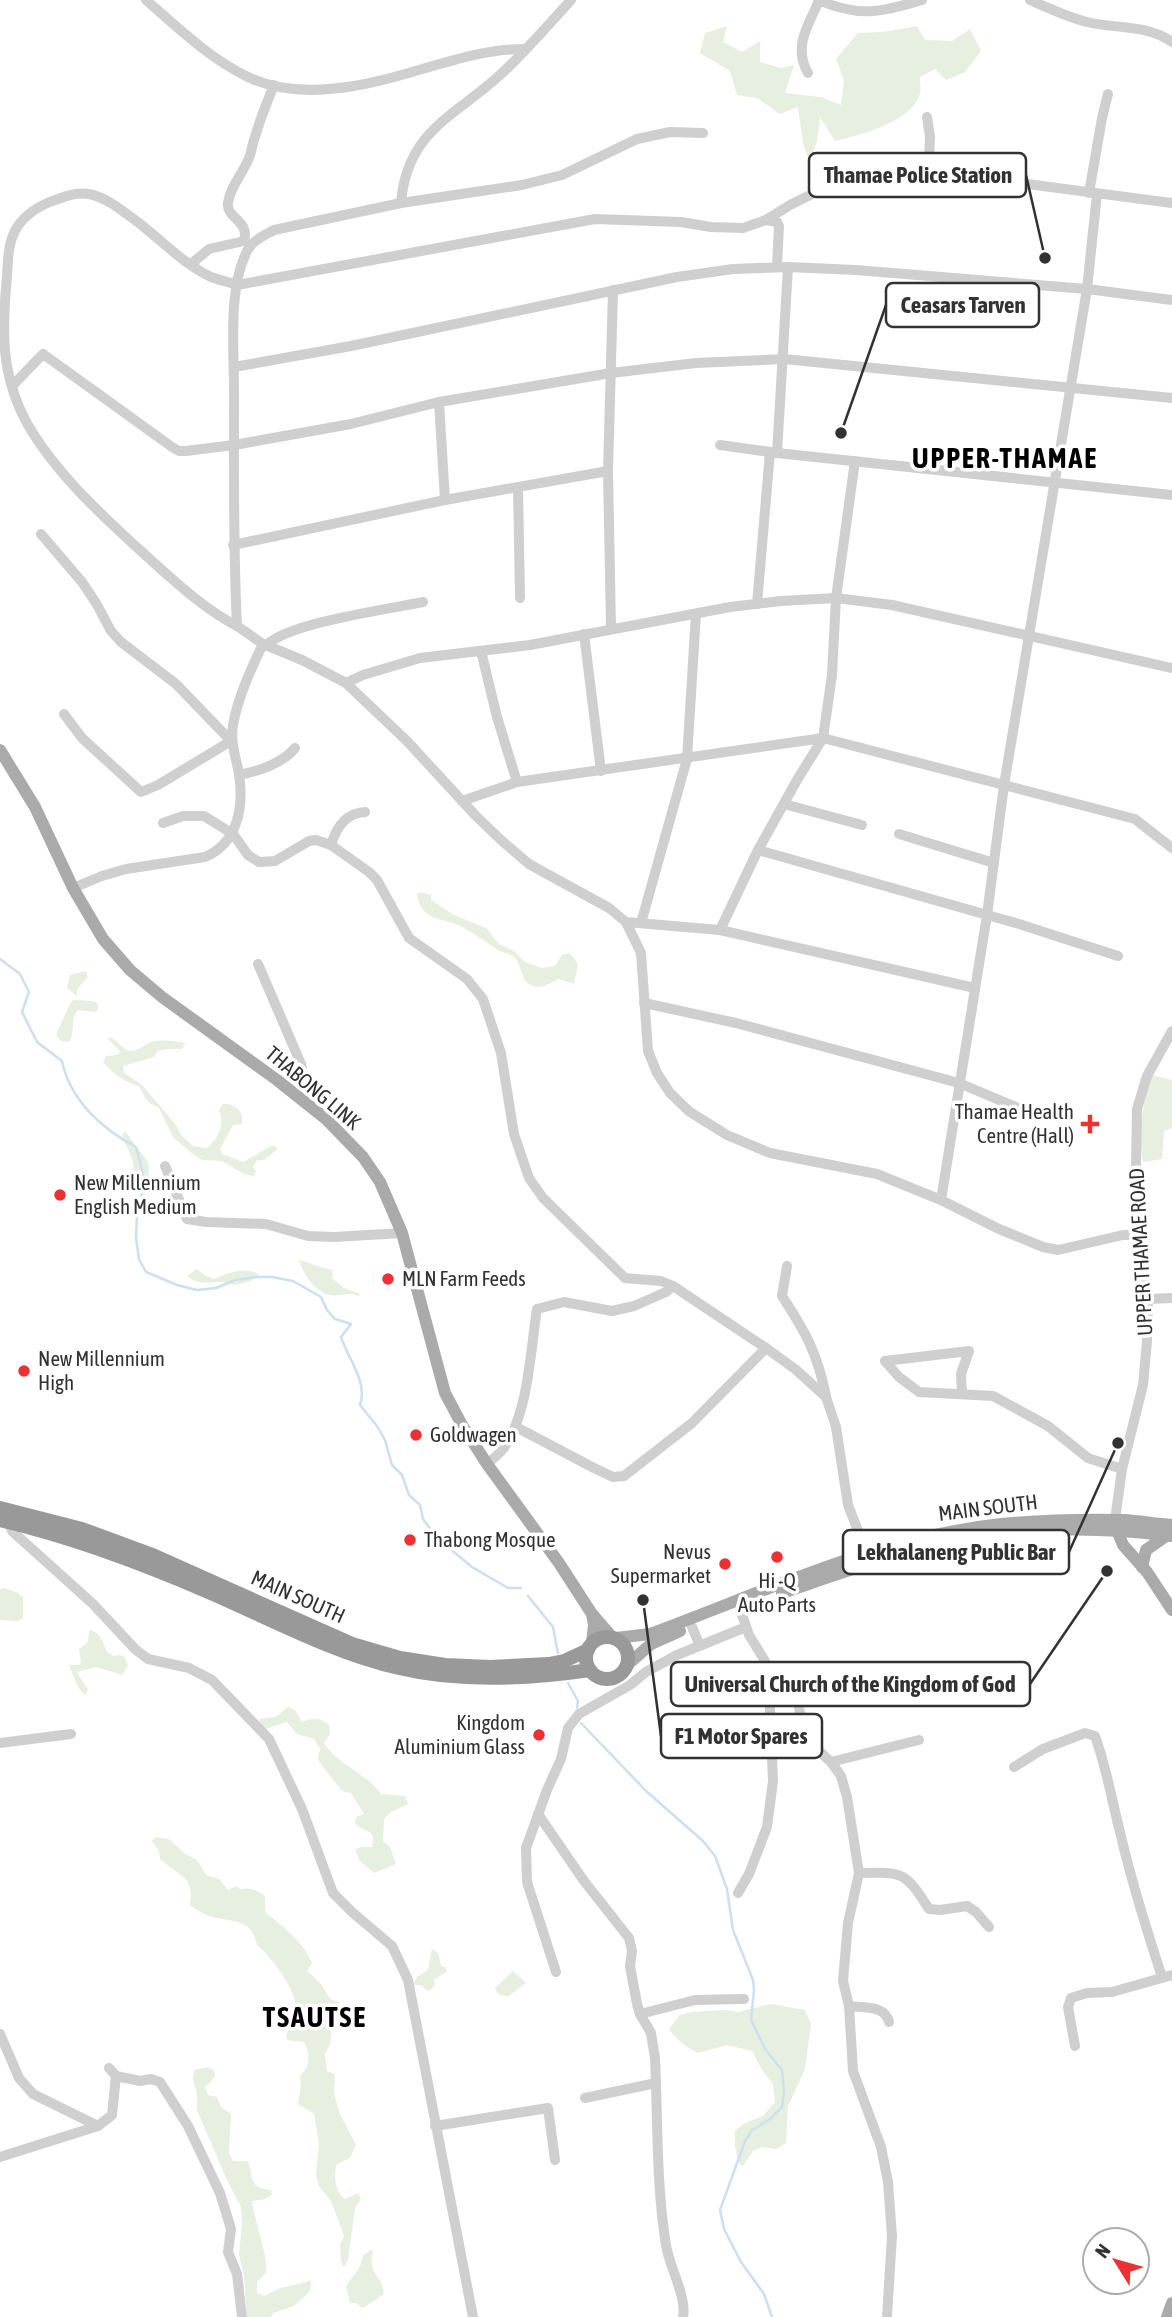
<svg xmlns="http://www.w3.org/2000/svg" width="1172" height="2317" font-family="'Asap Condensed',sans-serif">
<style>
.green{fill:#e7efe0}
.lines{fill:none;stroke-linecap:round;stroke-linejoin:round}
.stream{stroke:#cce0ef;stroke-width:2.5}
.minor{stroke:#cfcfcf;stroke-width:10}
.major{stroke:#aaa;stroke-width:12}
.highway{stroke:#999;stroke-width:14}
.poi-dot{fill:#ed3034;stroke:#fff;stroke-width:2.5}
.labels{text-anchor:middle;stroke-width:7;stroke-linejoin:round;paint-order:stroke}
.street-label{font-size:21px;fill:#323232;stroke:#fff}
.poi-label{font-size:21px;fill:#323232;stroke:#fff;text-anchor:start}
.district-label{font-size:28px;font-weight:bold;letter-spacing:2px;fill:#000;stroke:#fff}
.leader{fill:none;stroke:#323232;stroke-width:2.5}
.callout-dot{fill:#323232;stroke:#fff;stroke-width:2.5}
.callout{fill:#fff;stroke:#323232;stroke-width:2.5}
.callout-label{font-size:23px;text-anchor:middle;font-weight:bold;fill:#323232}
</style>
<rect width="100%" height="100%" fill="#fff"/>
<g class="green">
<path d="M727,26L723,42L742,52L760,41V62L781,68L794,65L785,93L821,97L841,105L844,80L836,59L858,33L883,32L917,26L925,40L952,41L970,29L981,51L965,72L946,80L935,69L920,77C920,82 921,89 920,94C912,122 860,135 835,141L820,117L817,141L812,155L807,156L803,143L798,107L780,114L757,98L737,95L730,71L700,53L705,33Z"/>
<path d="M419,892L431,895V900L454,915L486,928L499,944L514,951L525,962L542,968L555,966L562,955L570,953L578,964L574,984L559,979C549,983 540,991 529,984C520,978 522,963 513,956C509,953 503,953 498,950C486,942 475,934 462,927C443,917 421,922 417,895Z"/>
<path d="M86,971L88,978C82,983 76,987 77,996L67,988L70,975Z"/>
<path d="M73,1000L93,1001L98,1004V1009L96,1012L78,1010C69,1020 76,1031 69,1042L61,1041L56,1035C59,1028 69,1005 73,1000Z"/>
<path d="M107,1038H112C118,1041 123,1050 130,1051C138,1051 144,1045 151,1042C159,1039 177,1041 185,1043L182,1049H166L157,1051L154,1057L123,1066L124,1073L142,1085L176,1125L181,1135L193,1146L207,1148C219,1138 225,1125 219,1110L223,1104C235,1103 244,1111 242,1124L233,1125L220,1149L222,1154L243,1162L273,1145L278,1149L264,1160H257L253,1167L256,1172L253,1176L244,1174L222,1161L203,1160L195,1156L173,1137L159,1108L148,1102L139,1086C125,1082 113,1074 103,1062L106,1056L117,1055L121,1052Z"/>
<path d="M1152,1075L1172,1080V1128L1164,1131L1162,1159L1143,1162C1138,1128 1142,1107 1152,1075Z"/>
<path d="M125,1131L148,1162L149,1167L148,1181L145,1182L138,1175L133,1176C136,1158 127,1151 122,1135Z"/>
<path d="M299,1260C311,1263 320,1268 333,1270L332,1278L344,1288L360,1294L358,1296C348,1291 340,1297 329,1295C316,1293 302,1272 299,1260Z"/>
<path d="M197,1269L204,1275L214,1279C229,1273 242,1266 259,1274L251,1281L234,1285C218,1277 202,1289 187,1276Z"/>
<polygon points="4,1588 16,1592 23,1597 23,1618 17,1621 0,1620 0,1589"/>
<path d="M90,1630C101,1632 103,1643 107,1652L114,1656L119,1655L125,1657L128,1666L122,1675L96,1667L77,1672L88,1690L85,1695L78,1687L69,1665H79L81,1662L79,1649L87,1643Z"/>
<path d="M288,1707L295,1710L302,1722C313,1718 320,1717 329,1725L330,1734L324,1743C338,1766 366,1772 381,1794L405,1796L408,1804L391,1812L384,1819L383,1841L390,1847L396,1864L374,1873L360,1861L355,1850L361,1847H372L373,1836C368,1829 360,1830 355,1823L356,1817L364,1814L351,1793L342,1791L320,1763L318,1758L320,1749L314,1739L297,1734L287,1722L265,1729L260,1723L259,1719L276,1717Z"/>
<path d="M156,1837L169,1839L185,1854L197,1860L206,1875L219,1879L228,1890L236,1886L240,1889C250,1887 257,1890 265,1896V1912C284,1928 302,1940 312,1963L307,1971L321,1984L330,1999L339,2002L332,2027L330,2044L325,2054L327,2071L335,2074L334,2093L340,2114L356,2145L350,2158L337,2164C333,2175 335,2192 345,2199L358,2193L361,2199L355,2208L348,2260L344,2267L341,2262L340,2245L344,2236L331,2201L319,2186L316,2176L319,2144L314,2114L298,2104L301,2084L300,2076C310,2065 311,2056 304,2042L287,2040L286,2035C291,2026 295,2020 296,2010C297,1991 271,1956 257,1945C251,1914 226,1924 204,1914C200,1912 195,1908 190,1905L191,1892L187,1880L160,1859L159,1851L152,1841Z"/>
<polygon points="432,1949 438,1953 441,1966 445,1967 447,1972 434,1979 435,1986 428,1991 421,1985 413,1985 417,1977 428,1970"/>
<path d="M513,1971L526,1983L509,1996C502,1996 497,1995 495,1988Z"/>
<path d="M771,2004L805,2010L811,2024L805,2069L788,2106L786,2143L776,2149L762,2147L753,2151L743,2166L739,2164L735,2146V2131L745,2123L763,2116L775,2102L773,2084L762,2070L752,2051L727,2045L698,2053C686,2047 677,2040 669,2029L680,2015L692,2012L726,2010L738,2012Z"/>
<path d="M208,2067L214,2070L215,2077L205,2087L208,2095L217,2097L221,2107L231,2114L229,2153L233,2161H248C254,2178 248,2188 271,2190L272,2195L266,2199L252,2201C253,2216 271,2263 265,2274C263,2277 259,2279 257,2282V2293L264,2296L280,2288L311,2281L310,2291L294,2306L273,2313L271,2317H247L244,2276L239,2255L242,2223L241,2207L227,2180L197,2110V2095L193,2078L194,2070Z"/>
<path d="M373,2249C367,2278 382,2272 384,2294L363,2308L356,2303H350L346,2286L360,2267L363,2255Z"/>
</g>
<g class="lines">
<g class="stream">
<path d="M0,959L20,974L29,992L22,1012L37,1042L62,1061C70,1100 102,1129 136,1147L142,1169L143,1191L137,1212L136,1238L139,1259L146,1272L177,1285L197,1290L216,1288L235,1280L257,1277H272L293,1281L321,1297L327,1310L335,1319L351,1324L341,1337C348,1359 368,1382 360,1405L377,1426L385,1440L392,1465L402,1475L409,1495L420,1505L423,1519L437,1538L472,1567L508,1588H521"/>
<polyline points="528,1596 553,1627 558,1653"/>
<polyline points="568,1683 578,1701 577,1708"/>
<polyline points="581,1723 646,1791 703,1841 715,1856 727,1889 733,1930 753,1980 754,1990 751,2020 765,2049 782,2070 784,2092 782,2107 769,2120 752,2130 745,2141 720,2210 724,2229 741,2262 764,2294 772,2317"/>
</g>
<g class="minor">
<path d="M146,0C177,27 210,59 248,77C295,100 357,88 405,74C444,63 484,49 524,49"/>
<path d="M571,0C548,25 525,52 500,75C454,117 407,131 401,203L274,230C263,236 251,241 246,253C228,292 234,348 234,391C234,469 233,547 237,626L263,644L302,660L346,683L406,740L476,816L501,840L529,864L609,908L626,922L641,953L648,1051L657,1073L670,1093L690,1112L727,1135L770,1153L877,1174L941,1200L999,1229L1043,1247L1058,1250L1123,1235H1141"/>
<path d="M818,0C861,18 879,12 922,0"/>
<path d="M1030,0C1048,8 1067,17 1087,22C1115,29 1146,24 1172,42"/>
<path d="M808,73C793,47 808,25 819,1"/>
<polyline points="927,117 930,137 928,174"/>
<polyline points="1089,193 1102,118 1108,94"/>
<polyline points="401,203 522,185 562,175 637,139 670,132 703,133"/>
<polyline points="766,220 777,222 779,226 777,267"/>
<path d="M191,264L209,249L244,241C250,220 226,219 228,203C230,187 243,173 249,158C252,151 252,144 255,137C260,119 267,102 274,85"/>
<polyline points="234,367 351,346 677,277 733,269 788,267 856,270 1087,289 1172,300"/>
<polyline points="12,386 43,354 172,447 179,451 186,451 234,445 351,424 439,402 611,373 696,363 784,359 1172,398"/>
<polyline points="439,402 445,500"/>
<polyline points="720,445 770,452"/>
<polyline points="777,453 1172,495"/>
<polyline points="518,487 520,598"/>
<polyline points="41,534 82,582 96,603 111,631 121,642 176,684 231,741 158,785 141,792 82,738 64,714"/>
<polyline points="233,545 445,500 608,471"/>
<polyline points="757,604 770,452 777,453 788,267"/>
<path d="M237,626C206,610 179,585 153,562C108,521 59,478 28,425C0,375 2,330 7,276C8,260 8,243 16,229C25,214 42,204 58,199C68,195 78,192 89,194C108,198 124,212 139,223C162,241 185,265 211,277C219,280 229,282 237,285L595,219L681,222L711,227L743,228L766,220L790,205L838,181L880,173L928,174L990,179L1172,203"/>
<polyline points="611,628 608,471 613,290"/>
<polyline points="584,634 601,771"/>
<path d="M267,645C288,623 389,609 423,602"/>
<polyline points="481,651 497,717 517,782"/>
<polyline points="346,683 363,675 420,658 530,645 730,607 781,601 836,598 892,605 1172,668"/>
<path d="M239,775C259,771 282,764 295,748"/>
<polyline points="462,801 517,782 823,738 1135,819 1172,848"/>
<polyline points="784,804 862,825"/>
<polyline points="163,823 183,816 204,816 233,834 248,855 259,862 275,861 309,841 316,840 331,845 369,872 377,880 409,938 467,979 483,999 501,1053 514,1134 529,1178 543,1198 625,1278 661,1281 673,1286 766,1348 795,1369 826,1397 836,1427 848,1505 869,1559"/>
<polyline points="899,834 994,863"/>
<path d="M331,845C336,828 346,813 365,812"/>
<polyline points="758,850 1019,924 1118,956"/>
<path d="M73,888L102,876L126,869L205,857C238,843 244,807 239,774C236,757 230,743 233,725C238,697 251,669 263,644"/>
<polyline points="626,922 720,930 975,988"/>
<polyline points="641,923 687,759 696,614"/>
<polyline points="720,930 758,850 797,780 823,738 832,675 836,598 855,461"/>
<polyline points="258,964 301,1064 303,1074 335,1100 339,1106 326,1119"/>
<polyline points="644,1003 736,1023 959,1083 1032,1114 1038,1114"/>
<polyline points="165,1166 187,1219 206,1222 266,1224 308,1236 334,1237 402,1233"/>
<polyline points="941,1200 987,915 1004,785 1087,289 1097,194"/>
<path d="M787,1266L782,1296C806,1333 817,1352 826,1396"/>
<polyline points="1148,1299 1172,1298"/>
<polyline points="885,1361 899,1377 919,1392 993,1396 1048,1426 1088,1458 1122,1469"/>
<polyline points="885,1361 969,1351 961,1374 962,1393"/>
<polyline points="516,1427 594,1468 613,1477 624,1476 692,1423 766,1348"/>
<path d="M487,1464C493,1459 499,1454 503,1449C529,1413 530,1352 537,1309L564,1302L612,1311L634,1306L666,1292L673,1286"/>
<polyline points="8,1520 12,1531 93,1604 135,1649 148,1659 189,1668 212,1680 269,1739 302,1809 333,1893 352,1912 392,1946 408,1980 473,2317"/>
<polyline points="1115,1520 1122,1469 1143,1385 1147,1341 1148,1299 1136,1168 1137,1109 1147,1076 1172,1031"/>
<polyline points="692,1627 700,1646"/>
<polyline points="768,1666 782,1666 802,1676 870,1682"/>
<polyline points="802,1676 799,1707 802,1726 809,1742 831,1762 841,1776 847,1797 859,1873 848,1923 843,1981 849,2006 853,2071 881,2147 888,2182 892,2236 887,2317"/>
<polyline points="0,1743 71,1734"/>
<polyline points="831,1762 919,1740"/>
<path d="M1014,1767L1043,1749L1085,1733L1095,1736C1107,1769 1112,1802 1121,1836C1132,1884 1147,1931 1162,1977"/>
<path d="M538,1814L584,1881L629,1938L632,1951L630,1966L637,2004L640,2014L651,2033L655,2058C658,2120 656,2184 666,2245C669,2267 687,2296 683,2317"/>
<path d="M859,1873C903,1872 905,1871 929,1909L940,1910L967,1906L976,1912L989,1927"/>
<polyline points="738,1893 749,1874 767,1827 773,1781 768,1666 749,1635 740,1609"/>
<polyline points="556,1972 527,1882 526,1848 547,1790 561,1759 568,1728 579,1714 630,1685 646,1672 677,1655 746,1627"/>
<path d="M849,2006C864,2008 885,2005 889,2022"/>
<polyline points="640,2014 695,2000 744,1999"/>
<polyline points="0,2034 19,2078 33,2094 98,2126"/>
<polyline points="1075,2046 1068,2007 1071,1998 1087,1993 1112,1992 1172,1975"/>
<polyline points="116,2076 140,2081 151,2079 160,2082 188,2126 220,2193 231,2229 228,2252 237,2274 242,2317"/>
<polyline points="585,2098 656,2083"/>
<polyline points="435,2126 548,2108 555,2160"/>
<polyline points="0,2157 98,2126 112,2115 116,2076 109,2068"/>
</g>
<g class="major">
<polyline points="0,750 35,807 73,888 103,939 130,970 162,997 277,1080 326,1119 363,1157 380,1182 402,1233 445,1393 462,1425 487,1464 559,1563 592,1614 612,1637"/>
<polyline points="1116,1528 1123,1545 1147,1572 1172,1610"/>
<polyline points="1142,1567 1146,1550 1166,1536"/>
<path d="M782,1593C853,1569 925,1542 1000,1534C1056,1527 1117,1529 1172,1536"/>
<path d="M616,1638L650,1634C764,1592 879,1537 1001,1524C1042,1520 1084,1519 1124,1520C1140,1521 1156,1524 1172,1525"/>
<polyline points="592,1643 594,1625 592,1614"/>
<polyline points="626,1666 651,1644 680,1631"/>
<polyline points="1167,2317 1172,2303"/>
</g>
<g class="highway">
<polyline points="0,1508 82,1529 150,1554 352,1644 400,1658 445,1665 490,1667 549,1664 564,1661 588,1650"/>
<path d="M0,1520C73,1537 142,1563 211,1593C273,1620 334,1653 399,1668C461,1683 528,1679 590,1670"/>
<circle cx="607" cy="1658" r="21"/>
</g>
</g>
<g class="poi-dot">
<path d="M1086.5 1113.5h7v7h7v7h-7v7h-7v-7h-7v-7h7z"/>
<circle cx="60" cy="1195" r="7"/>
<circle cx="388" cy="1279" r="7"/>
<circle cx="24" cy="1371" r="7"/>
<circle cx="416" cy="1435" r="7"/>
<circle cx="410" cy="1540" r="7"/>
<circle cx="777" cy="1557" r="7"/>
<circle cx="725" cy="1564" r="7"/>
<circle cx="539" cy="1735" r="7"/>
</g>
<g class="labels">
<g class="street-label">
<text transform="translate(313 1088) rotate(40)" y="7">THABONG LINK</text>
<text transform="translate(1141 1252) rotate(-93)" y="7">UPPER THAMAE ROAD</text>
<text transform="translate(988 1508) rotate(-7)" y="7">MAIN SOUTH</text>
<text transform="translate(298 1597) rotate(24)" y="7">MAIN SOUTH</text>
</g>
<g class="poi-label">
<text x="1074" y="1119" text-anchor="end">Thamae Health<tspan x="1074" dy="24">Centre (Hall)</tspan></text>
<text x="74" y="1190">New Millennium<tspan x="74" dy="24">English Medium</tspan></text>
<text x="402" y="1286">MLN Farm Feeds</text>
<text x="38" y="1366">New Millennium<tspan x="38" dy="24">High</tspan></text>
<text x="430" y="1442">Goldwagen</text>
<text x="424" y="1547">Thabong Mosque</text>
<text x="711" y="1559" text-anchor="end">Nevus<tspan x="711" dy="24">Supermarket</tspan></text>
<text x="777" y="1588" text-anchor="middle">Hi -Q<tspan x="777" dy="24">Auto Parts</tspan></text>
<text x="525" y="1730" text-anchor="end">Kingdom<tspan x="525" dy="24">Aluminium Glass</tspan></text>
</g>
<g class="district-label">
<text x="1005" y="468">UPPER-THAMAE</text>
<text x="315" y="2027">TSAUTSE</text>
</g>
</g>
<path class="leader" d="M1045 258L1026 175M841 433L886 305M1118 1443L1069 1552M1107 1571L1030 1684M643 1600L661 1736"/>
<g class="callout-dot">
<circle cx="1045" cy="258" r="7"/>
<circle cx="841" cy="433" r="7"/>
<circle cx="1118" cy="1443" r="7"/>
<circle cx="1107" cy="1571" r="7"/>
<circle cx="643" cy="1600" r="7"/>
</g>
<g class="callout">
<rect x="809" y="153" width="217" height="44" rx="7"/>
<rect x="886" y="283" width="153" height="44" rx="7"/>
<rect x="843" y="1530" width="226" height="44" rx="7"/>
<rect x="671" y="1662" width="359" height="44" rx="7"/>
<rect x="661" y="1714" width="161" height="44" rx="7"/>
</g>
<g class="callout-label">
<text x="918" y="183">Thamae Police Station</text>
<text x="963" y="313">Ceasars Tarven</text>
<text x="956" y="1560">Lekhalaneng Public Bar</text>
<text x="850" y="1692">Universal Church of the Kingdom of God</text>
<text x="741" y="1744">F1 Motor Spares</text>
</g>
<g transform="translate(1116 2261) rotate(307)"><circle r="33" fill="#ffffff" stroke="#adadad" stroke-width="2"/>
<path d="M0-5L12 26L0 18L-12 26Z" fill="#ed3034"/>
<text y="-10" font-size="19" font-weight="bold" text-anchor="middle" fill="#323232">N</text>
</g>
</svg>
